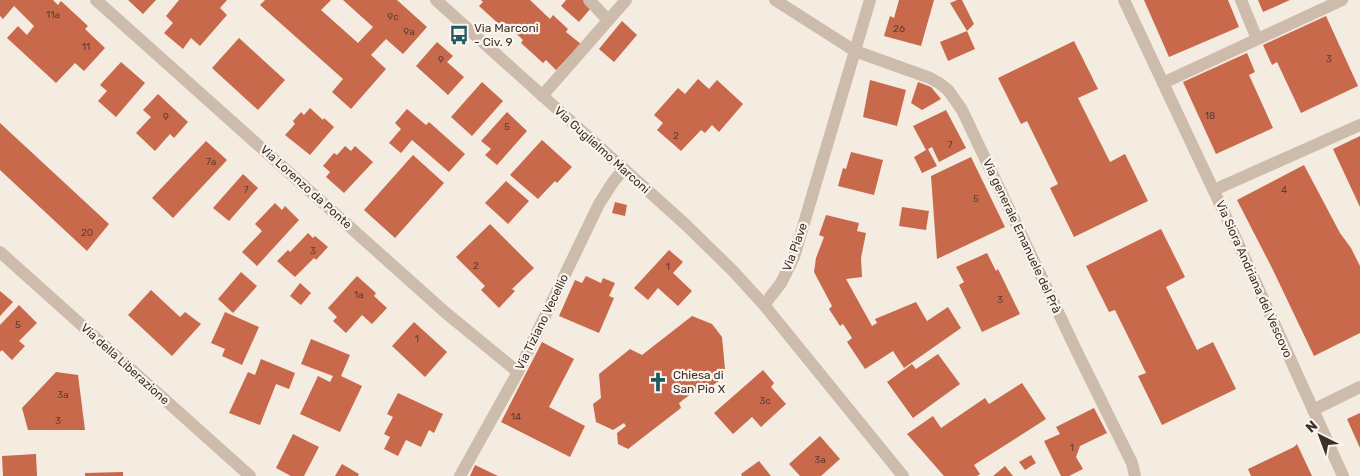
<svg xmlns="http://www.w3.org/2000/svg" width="1360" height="476" font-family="Rubik,sans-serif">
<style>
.building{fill:#c8694b}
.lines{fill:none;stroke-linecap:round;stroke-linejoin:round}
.minor{stroke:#cdbbac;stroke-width:12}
.labels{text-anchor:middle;stroke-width:4.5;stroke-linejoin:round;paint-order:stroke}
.number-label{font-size:10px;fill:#5e3e33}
.poi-label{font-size:12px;fill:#3b302b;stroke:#fbf5ee;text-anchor:start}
.street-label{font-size:12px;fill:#3b302b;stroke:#fbf5ee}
</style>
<rect width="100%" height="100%" fill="#f4ebe1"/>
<g class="building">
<polygon points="0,0 53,0 58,5 61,1 88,26 85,29 105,48 84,71 75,63 56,83 7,38 18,26 27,35 34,26 14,6 3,19 0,16"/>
<polygon points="128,0 156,0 143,14"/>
<polygon points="179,0 227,0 220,8 227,15 200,46 191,38 183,49 164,33 173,23 166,16"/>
<polygon points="265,0 331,0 321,10 358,43 373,27 343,0 397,0 427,27 403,54 386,39 371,55 386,69 351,109 332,92 343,79 260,5"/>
<polygon points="481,0 530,0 550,19 553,15 568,29 566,32 581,44 556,70 546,60 543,63 521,43 523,40 505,23 501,26 479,6 483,2"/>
<polygon points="566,0 583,0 591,8 579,22 561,6"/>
<polygon points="899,0 934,0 921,46 884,36 890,16 894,18"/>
<polygon points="957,0 962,0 974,24 967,31 950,3"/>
<polygon points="1144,0 1228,0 1239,27 1169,57"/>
<polygon points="1258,0 1290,0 1263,12"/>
<polygon points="1326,16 1358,86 1301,113 1277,62 1272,65 1263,45"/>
<polygon points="622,21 637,35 614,62 599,49"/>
<polygon points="967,31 975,49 948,61 940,42"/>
<polygon points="239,38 285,80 258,110 212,68"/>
<polygon points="1074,41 1098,89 1078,98 1110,162 1125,154 1148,201 1074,237 1050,188 1058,184 1027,121 1021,124 998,78"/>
<polygon points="437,42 453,56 447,62 464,77 448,95 416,66"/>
<polygon points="1247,53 1255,72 1249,75 1273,128 1216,154 1183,82"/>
<polygon points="121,62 145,83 116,117 98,101 107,91 100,85"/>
<polygon points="698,79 709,89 717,80 743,104 719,132 712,125 705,133 701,130 681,151 657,130 663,123 654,115 678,88 685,94"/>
<polygon points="870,80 906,90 897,126 863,117"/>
<polygon points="482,82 503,101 472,136 451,117"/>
<polygon points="918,82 931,87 941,99 922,110 911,103"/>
<polygon points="158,94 188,122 174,138 170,134 155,151 136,133 151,117 143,110"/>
<polygon points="310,108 323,120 324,118 334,127 310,155 285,135 295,124 293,121 301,112 304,115"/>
<polygon points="407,109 426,125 429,122 465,154 449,172 412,140 401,153 389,143 401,129 395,123"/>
<polygon points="946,110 966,148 939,162 932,147 928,149 937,166 922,173 914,157 926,150 913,126"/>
<polygon points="507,112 527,131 497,165 485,155 491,149 481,141"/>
<polygon points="0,123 109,224 87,251 0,170"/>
<polygon points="1360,136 1360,207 1333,149"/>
<polygon points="542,140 572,167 557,183 555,181 538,199 510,175"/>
<polygon points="206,141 227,160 173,218 152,198"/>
<polygon points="345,146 351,151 355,146 373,162 344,193 326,177 330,172 323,166 334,153 337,155"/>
<polygon points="851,152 883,160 874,195 838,186 843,168 846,169"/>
<polygon points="413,155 444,183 395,238 364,210"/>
<polygon points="971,157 1005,227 937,259 931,176"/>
<polygon points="1304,165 1340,233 1351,248 1360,266 1360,333 1314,356 1272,268 1237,200"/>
<polygon points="243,174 258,188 229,221 213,208"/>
<polygon points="506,181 529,201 508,224 485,203"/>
<polygon points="615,202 627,205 625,216 612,213"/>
<polygon points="275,203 282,210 285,206 299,220 257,266 242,252 262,231 255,224"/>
<polygon points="902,207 929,211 926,230 899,226"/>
<polygon points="826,215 859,223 857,231 866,233 861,258 862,277 846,279 872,326 877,323 875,319 916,302 927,321 948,307 961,328 904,368 893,351 865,369 847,342 852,338 843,324 840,326 829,309 832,306 814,272 816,258 824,237 819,235"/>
<polygon points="490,224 534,268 512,289 515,291 499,308 481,290 485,286 456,257"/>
<polygon points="1161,229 1185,277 1166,287 1197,350 1213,342 1236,389 1162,425 1138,376 1146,373 1115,310 1109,312 1086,266"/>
<polygon points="308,233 313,238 315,236 328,247 316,260 314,258 295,277 277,261 288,250 290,252"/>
<polygon points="669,250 683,262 673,273 692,291 678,306 658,288 648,300 634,288"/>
<polygon points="987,253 996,271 998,269 1020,314 982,332 959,285 964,282 956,267"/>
<polygon points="241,272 257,286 233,313 218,299"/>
<polygon points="357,276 376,293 374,296 387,308 372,324 362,315 346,333 333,321 337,317 328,308"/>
<polygon points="586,276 601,283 603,278 615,283 609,296 614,298 599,333 559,316 575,280 582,283"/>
<polygon points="300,283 311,293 301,305 290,296"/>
<polygon points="151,290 180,317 185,312 201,324 172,356 128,315"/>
<polygon points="0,291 13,302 0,316"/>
<polygon points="19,305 37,323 19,341 25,346 12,360 2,350 0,352 0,325"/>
<polygon points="225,312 259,327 242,365 222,356 225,349 211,343"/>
<polygon points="692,316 712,324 722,337 725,369 717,374 719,381 710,387 704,384 679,403 681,408 628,449 618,444 617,433 626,426 624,423 613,430 596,422 593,404 601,398 599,374 630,349 642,355"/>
<polygon points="414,322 447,352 425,377 392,346"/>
<polygon points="311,339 350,355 341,376 362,386 340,432 300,414 318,376 330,382 333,376 301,364"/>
<polygon points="542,342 574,359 549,407 585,426 570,457 501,422"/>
<polygon points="938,354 960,384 913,418 887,382 912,364 916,369"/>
<polygon points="261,359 295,373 289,389 276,384 260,425 229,413 248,372 255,375"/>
<polygon points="763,370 774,383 771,387 786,404 761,427 752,417 733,434 714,413"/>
<polygon points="56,372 78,375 85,430 28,430 22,408"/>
<polygon points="1022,383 1046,419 974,465 980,474 977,476 944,476 907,434 933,416 941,428 985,398 989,404"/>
<polygon points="398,393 443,414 434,433 429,430 421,447 406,440 398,456 384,449 390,437 384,434 393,417 387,414"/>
<polygon points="1094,408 1107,433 1080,446 1076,457 1083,469 1069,476 1061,476 1044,441 1060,434 1056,427"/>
<polygon points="1360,413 1360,448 1347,419"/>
<polygon points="293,434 319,447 304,476 291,476 276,468"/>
<polygon points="820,436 840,459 821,476 800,476 789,464"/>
<polygon points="1297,444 1312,476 1251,476 1248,469 1294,447"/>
<polygon points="36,454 37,476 3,476 2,456"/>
<polygon points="1031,455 1036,463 1025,470 1019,462"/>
<polygon points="759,461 771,476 742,476 741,474"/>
<polygon points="342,464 359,474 358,476 335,476"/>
<polygon points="475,465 498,476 470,476"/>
<polygon points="1005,466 1013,476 993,476"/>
<polygon points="123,472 123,476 85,476 85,473"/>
</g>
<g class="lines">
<g class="minor">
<polyline points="96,0 446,313 518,372"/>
<polyline points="436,0 685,224 733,271 764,305 903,476"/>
<polyline points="589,0 608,20"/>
<polyline points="775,0 855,51 930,78 939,83 948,90 962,110 1079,356 1132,463 1135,476"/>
<polyline points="1124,0 1228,221 1343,476"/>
<polyline points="1241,0 1257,39"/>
<polyline points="1163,83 1342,0"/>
<polyline points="542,96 626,0"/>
<polyline points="1214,190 1360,125"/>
<polyline points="0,252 250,476"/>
<polyline points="764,305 781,283 794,257 870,0"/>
<polyline points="1313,410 1360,387"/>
<polyline points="460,476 518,372 599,204 613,182 624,169"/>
</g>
</g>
<defs>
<symbol id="bus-bare" viewBox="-9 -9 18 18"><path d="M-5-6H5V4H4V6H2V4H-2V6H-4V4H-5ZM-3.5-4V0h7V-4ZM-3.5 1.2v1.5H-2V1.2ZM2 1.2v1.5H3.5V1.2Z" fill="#1f5a5e" stroke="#fbf5ee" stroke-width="2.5" paint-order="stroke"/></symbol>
<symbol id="church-bare" viewBox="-9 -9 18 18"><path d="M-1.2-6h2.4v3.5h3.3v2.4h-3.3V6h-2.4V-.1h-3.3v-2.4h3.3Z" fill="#1f5a5e" stroke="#fbf5ee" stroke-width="2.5" paint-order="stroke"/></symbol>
</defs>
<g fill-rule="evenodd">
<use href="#bus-bare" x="445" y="21" width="28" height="28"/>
<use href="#church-bare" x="644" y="368" width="28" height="28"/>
</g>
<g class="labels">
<g class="number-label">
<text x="53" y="18">11a</text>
<text x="393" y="20">9c</text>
<text x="899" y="32">26</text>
<text x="409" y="35">9a</text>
<text x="86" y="50">11</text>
<text x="1329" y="62">3</text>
<text x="441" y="63">9</text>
<text x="1210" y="119">18</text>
<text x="166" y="120">9</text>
<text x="507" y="130">5</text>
<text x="676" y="139">2</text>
<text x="950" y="148">7</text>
<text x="211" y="165">7a</text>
<text x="246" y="193">7</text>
<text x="1284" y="193">4</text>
<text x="976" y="202">5</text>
<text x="87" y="236">20</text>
<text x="313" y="254">3</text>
<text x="476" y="269">2</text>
<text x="668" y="270">1</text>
<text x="359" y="298">1a</text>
<text x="1000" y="303">3</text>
<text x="18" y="328">5</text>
<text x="417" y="342">1</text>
<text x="63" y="398">3a</text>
<text x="765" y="404">3c</text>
<text x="516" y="420">14</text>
<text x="58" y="424">3</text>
<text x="1072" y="451">1</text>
<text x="820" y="463">3a</text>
</g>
<g class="poi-label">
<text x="474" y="32">Via Marconi<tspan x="474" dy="14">- Civ. 9</tspan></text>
<text x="673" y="379">Chiesa di<tspan x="673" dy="14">San Pio X</tspan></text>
</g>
<g class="street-label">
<text transform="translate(602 150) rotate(42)" y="4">Via Guglielmo Marconi</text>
<text transform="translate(306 187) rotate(42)" y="4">Via Lorenzo da Ponte</text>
<text transform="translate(1022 236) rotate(65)" y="4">Via generale Emanuele del Prà</text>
<text transform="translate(795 247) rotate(-70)" y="4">Via Piave</text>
<text transform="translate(1254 279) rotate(66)" y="4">Via Siora Andriana del Vescovo</text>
<text transform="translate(542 322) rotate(-64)" y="4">Via Tiziano Vecellio</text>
<text transform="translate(125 364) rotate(42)" y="4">Via della Liberazione</text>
</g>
</g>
<g transform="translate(1320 436) rotate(318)" stroke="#fbf5ee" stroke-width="4" paint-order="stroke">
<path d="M0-4L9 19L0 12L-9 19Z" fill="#3b302b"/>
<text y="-8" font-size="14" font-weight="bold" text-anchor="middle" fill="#3b302b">N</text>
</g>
</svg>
